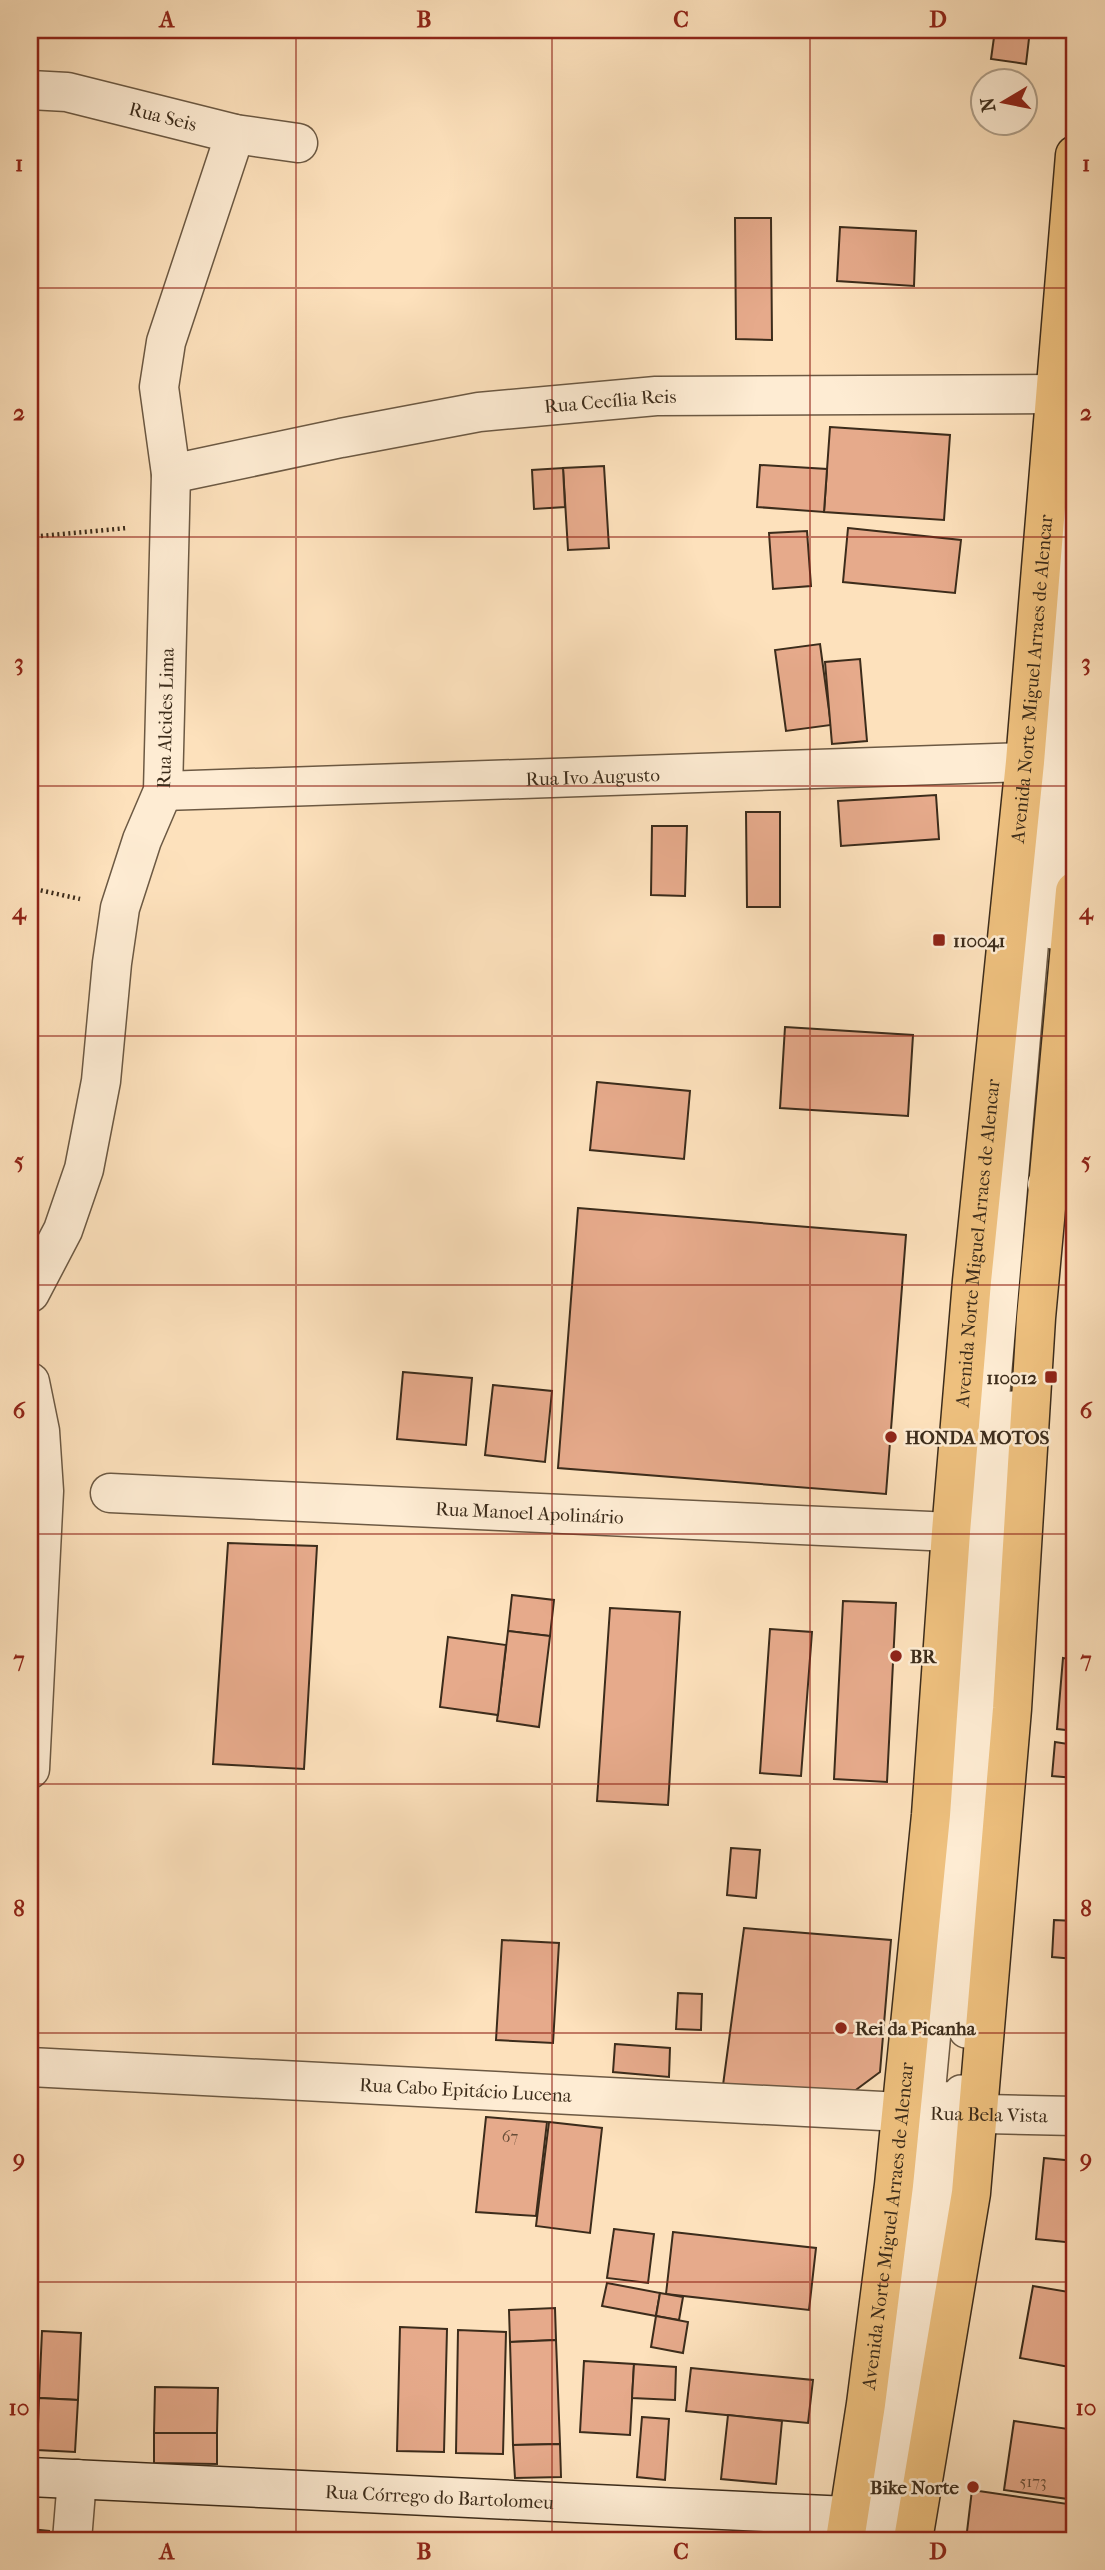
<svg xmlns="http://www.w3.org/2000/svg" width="1105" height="2570" font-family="'IM FELL French Canon',serif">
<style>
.building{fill:#e6aa8b;stroke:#3c2c1b;stroke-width:2}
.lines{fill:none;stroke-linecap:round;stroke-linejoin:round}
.pedestrian-casing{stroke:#6c5943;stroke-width:36}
.minor-casing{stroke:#6c5943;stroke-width:41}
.tertiary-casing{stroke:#6c5943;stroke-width:41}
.secondary-casing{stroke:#3c2c1b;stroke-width:41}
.primary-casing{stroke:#3c2c1b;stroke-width:41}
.path{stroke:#3c2c1b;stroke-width:4.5;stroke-dasharray:2 3.5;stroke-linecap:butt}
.pedestrian{stroke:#feecd3;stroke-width:33}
.minor{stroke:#feecd3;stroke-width:38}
.tertiary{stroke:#feecd3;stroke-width:38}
.secondary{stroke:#feecd3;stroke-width:38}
.primary{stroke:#eec07e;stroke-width:38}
.grid{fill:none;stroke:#8f2418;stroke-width:2;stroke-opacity:0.55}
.poi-dot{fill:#8f2418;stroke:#feecd3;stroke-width:2.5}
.labels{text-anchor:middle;stroke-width:5;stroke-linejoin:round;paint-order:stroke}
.number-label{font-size:16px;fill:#664c37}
.street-label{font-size:19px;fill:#3c2c1b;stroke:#feecd3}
.poi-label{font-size:19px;font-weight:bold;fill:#3c2c1b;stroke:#feecd3;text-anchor:start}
.neatline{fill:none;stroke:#8f2418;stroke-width:2.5}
.grid-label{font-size:23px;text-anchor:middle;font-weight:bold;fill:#8f2418}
</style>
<rect width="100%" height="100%" fill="#fde1bc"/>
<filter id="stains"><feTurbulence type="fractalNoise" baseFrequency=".00286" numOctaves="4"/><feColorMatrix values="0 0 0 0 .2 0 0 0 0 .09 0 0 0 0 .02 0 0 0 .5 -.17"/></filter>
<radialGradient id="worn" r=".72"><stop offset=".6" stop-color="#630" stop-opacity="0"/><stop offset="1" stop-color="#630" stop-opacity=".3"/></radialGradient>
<g class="building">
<polygon points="995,30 1030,30 1026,64 991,59"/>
<polygon points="735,218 771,218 772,340 736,339"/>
<polygon points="840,227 916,231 914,286 837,281"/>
<polygon points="830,427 950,435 944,520 824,512"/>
<polygon points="760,465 827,469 824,512 757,507"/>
<polygon points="604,466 609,548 568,550 563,468"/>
<polygon points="563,468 565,507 534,509 532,470"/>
<polygon points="848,528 961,540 955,593 843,582"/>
<polygon points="807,531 811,586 773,589 769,533"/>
<polygon points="820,644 831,725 786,731 775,650"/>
<polygon points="860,659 867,741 832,744 825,662"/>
<polygon points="936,795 939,839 841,846 838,801"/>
<polygon points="746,812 780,812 780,907 747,907"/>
<polygon points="652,826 687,826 685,896 651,895"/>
<polygon points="785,1027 913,1035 908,1116 780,1108"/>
<polygon points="597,1082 690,1091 684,1159 590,1150"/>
<polygon points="578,1208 906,1235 886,1494 558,1468"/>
<polygon points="403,1372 472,1378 466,1445 397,1439"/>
<polygon points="493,1385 552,1391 545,1462 485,1455"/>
<polygon points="1070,1415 1075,1415 1075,1457 1068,1456"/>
<rect x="1072" y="1539" width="3" height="41"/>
<polygon points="228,1543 317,1546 304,1769 213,1764"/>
<polygon points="512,1595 554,1600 550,1636 508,1631"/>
<polygon points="843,1601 896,1603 887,1782 834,1779"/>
<polygon points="610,1608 680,1612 668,1805 597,1801"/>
<polygon points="770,1629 812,1632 801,1776 760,1773"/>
<polygon points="508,1631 550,1636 539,1727 497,1721"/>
<polygon points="448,1637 506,1645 498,1715 440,1707"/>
<polygon points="1063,1658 1075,1660 1075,1731 1057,1729"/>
<polygon points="1055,1742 1075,1745 1075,1778 1052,1776"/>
<polygon points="731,1848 760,1850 756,1898 727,1895"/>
<polygon points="1054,1920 1075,1921 1075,1959 1052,1957"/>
<polygon points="744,1928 891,1940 880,2072 845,2098 723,2085"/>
<polygon points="502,1940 559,1943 553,2043 496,2040"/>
<polygon points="678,1993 702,1994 701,2030 676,2029"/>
<polygon points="615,2044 670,2048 669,2077 613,2072"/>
<polygon points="486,2117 547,2122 536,2216 476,2212"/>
<polygon points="549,2122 602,2128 590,2233 536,2226"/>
<polygon points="1044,2158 1075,2161 1075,2243 1036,2239"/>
<polygon points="614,2229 654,2234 648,2283 607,2278"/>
<polygon points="673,2232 816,2248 809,2310 666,2294"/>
<polygon points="607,2283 660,2293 656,2316 602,2306"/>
<polygon points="1033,2286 1075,2293 1075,2368 1020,2358"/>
<polygon points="660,2293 683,2297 679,2320 656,2316"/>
<polygon points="555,2308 556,2340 510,2342 509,2310"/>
<polygon points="656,2316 688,2322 683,2353 651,2347"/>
<polygon points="400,2327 447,2329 444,2452 397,2451"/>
<polygon points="458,2330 506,2332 503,2454 456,2453"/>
<polygon points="42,2331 81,2333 78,2400 39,2398"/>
<polygon points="556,2340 560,2444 513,2445 510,2342"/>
<polygon points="584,2361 634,2364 630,2435 580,2432"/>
<polygon points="634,2364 676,2367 675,2400 632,2398"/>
<polygon points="691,2368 813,2380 808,2423 686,2411"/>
<polygon points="155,2387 218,2388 217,2433 154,2433"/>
<polygon points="39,2398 78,2400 75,2452 37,2450"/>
<polygon points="728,2415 782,2421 776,2484 721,2479"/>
<polygon points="642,2417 669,2419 665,2480 637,2477"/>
<polygon points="1014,2421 1075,2430 1075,2500 1004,2490"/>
<polygon points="154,2433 217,2433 217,2464 154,2463"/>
<polygon points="560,2444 561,2477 515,2478 513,2445"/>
<polygon points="972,2490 1075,2505 1075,2540 966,2540"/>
<polygon points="30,2529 49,2531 48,2540 30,2540"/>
</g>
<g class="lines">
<defs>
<g id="pedestrian">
<polyline points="1053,932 1075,679"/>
<polyline points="966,2031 1012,1408"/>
<polyline points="961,2092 961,2101 928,2096 989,1439 1075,436"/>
<polygon points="925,2130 952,2134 948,2175 920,2174"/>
<polygon points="914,2198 944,2201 921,2381 899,2511 876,2505"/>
</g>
<g id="minor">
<path id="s1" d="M30,90L67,92L235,134L298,143"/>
<path id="s2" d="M171,474L341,438L479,412L656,396L1056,394"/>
<path id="s3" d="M163,791L1025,762"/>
<polyline points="1047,1184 1075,1187"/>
<path id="s4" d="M30,1293L63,1230L84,1169L101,1081L112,963L120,908L142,840L163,791L171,474L159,387L166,342L235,134"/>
<path id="s5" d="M110,1493L951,1532"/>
<path id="s6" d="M30,2067L901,2112"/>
<polyline points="72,2540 77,2479"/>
</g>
<g id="tertiary">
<polyline points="30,1382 40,1431 44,1491 30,1769"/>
<polyline points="30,2066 30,2068"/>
<path id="s7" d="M901,2112L1075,2116"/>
</g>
<g id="secondary">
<path id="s8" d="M30,2477L848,2516L916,2540"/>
</g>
<g id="primary">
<path id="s9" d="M845,2540L866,2404L894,2185L931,1815L951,1532L972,1281L1025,762L1075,155"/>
<polyline points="913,2540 971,2193 1012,1709 1036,1318 1075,891"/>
</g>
</defs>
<use href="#pedestrian" class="pedestrian-casing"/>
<use href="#minor" class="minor-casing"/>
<use href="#tertiary" class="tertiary-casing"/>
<use href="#secondary" class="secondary-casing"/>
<use href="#primary" class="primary-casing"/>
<g class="path">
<polyline points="30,537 127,528"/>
<polyline points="30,888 80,899"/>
</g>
<use href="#pedestrian" class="pedestrian"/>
<use href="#minor" class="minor"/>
<use href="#tertiary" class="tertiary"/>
<use href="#secondary" class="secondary"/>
<use href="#primary" class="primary"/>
</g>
<path class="grid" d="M296,30V2540M552,30V2540M810,30V2540M30,288H1075M30,537H1075M30,786H1075M30,1036H1075M30,1285H1075M30,1534H1075M30,1784H1075M30,2033H1075M30,2282H1075"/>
<g class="poi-dot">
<rect x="932" y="933" width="14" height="14" rx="3.5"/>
<rect x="1044" y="1370" width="14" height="14" rx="3.5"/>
<circle cx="891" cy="1437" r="7"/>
<circle cx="896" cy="1656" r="7"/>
<circle cx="841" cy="2028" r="7"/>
<circle cx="973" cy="2487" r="7"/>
</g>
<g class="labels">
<g class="number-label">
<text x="510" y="2142">67</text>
<text x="1033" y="2487">5173</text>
</g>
<g class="street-label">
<text dy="7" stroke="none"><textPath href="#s1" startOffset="136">Rua Seis</textPath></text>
<text dy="7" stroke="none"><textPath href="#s2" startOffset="446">Rua Cecília Reis</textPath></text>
<text dy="7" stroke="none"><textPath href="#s9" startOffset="1871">Avenida Norte Miguel Arraes de Alencar</textPath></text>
<text dy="7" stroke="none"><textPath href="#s4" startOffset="597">Rua Alcides Lima</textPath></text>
<text dy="7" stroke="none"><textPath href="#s3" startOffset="430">Rua Ivo Augusto</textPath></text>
<text dy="7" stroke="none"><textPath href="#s9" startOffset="1304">Avenida Norte Miguel Arraes de Alencar</textPath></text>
<text dy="7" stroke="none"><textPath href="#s5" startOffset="420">Rua Manoel Apolinário</textPath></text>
<text dy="7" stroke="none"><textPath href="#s6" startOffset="436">Rua Cabo Epitácio Lucena</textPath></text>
<text dy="7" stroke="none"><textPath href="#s7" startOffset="88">Rua Bela Vista</textPath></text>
<text dy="7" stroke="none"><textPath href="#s9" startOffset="317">Avenida Norte Miguel Arraes de Alencar</textPath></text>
<text dy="7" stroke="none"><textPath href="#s8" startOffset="410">Rua Córrego do Bartolomeu</textPath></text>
</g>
<g class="poi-label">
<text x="953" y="947">110041</text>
<text x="1037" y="1384" text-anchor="end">110012</text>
<text x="905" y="1444">HONDA MOTOS</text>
<text x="910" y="1663">BR</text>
<text x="855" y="2035">Rei da Picanha</text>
<text x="959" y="2494" text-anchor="end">Bike Norte</text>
</g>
</g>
<rect width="1105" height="2570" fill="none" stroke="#fde1bc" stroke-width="77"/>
<g transform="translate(1004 102) rotate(260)"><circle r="33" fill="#feecd3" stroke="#b09f89" stroke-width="2"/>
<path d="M0-5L12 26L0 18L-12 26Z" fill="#8f2418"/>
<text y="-10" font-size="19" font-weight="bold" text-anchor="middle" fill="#3c2c1b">N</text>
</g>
<rect x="38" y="38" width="1028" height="2494" class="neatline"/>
<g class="grid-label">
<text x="167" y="27">A</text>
<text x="424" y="27">B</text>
<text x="681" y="27">C</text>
<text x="938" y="27">D</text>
<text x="19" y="171">1</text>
<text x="1086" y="171">1</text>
<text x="19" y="420">2</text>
<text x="1086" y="420">2</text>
<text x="19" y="670">3</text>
<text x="1086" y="670">3</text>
<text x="19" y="919">4</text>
<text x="1086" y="919">4</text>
<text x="19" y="1168">5</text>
<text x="1086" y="1168">5</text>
<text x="19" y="1418">6</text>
<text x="1086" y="1418">6</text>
<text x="19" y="1667">7</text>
<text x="1086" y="1667">7</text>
<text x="19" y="1916">8</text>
<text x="1086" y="1916">8</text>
<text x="19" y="2166">9</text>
<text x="1086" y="2166">9</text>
<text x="19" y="2415">10</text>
<text x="1086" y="2415">10</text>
<text x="167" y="2559">A</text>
<text x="424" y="2559">B</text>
<text x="681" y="2559">C</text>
<text x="938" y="2559">D</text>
</g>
<rect width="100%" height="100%" filter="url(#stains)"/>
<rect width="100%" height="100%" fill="url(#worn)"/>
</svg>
